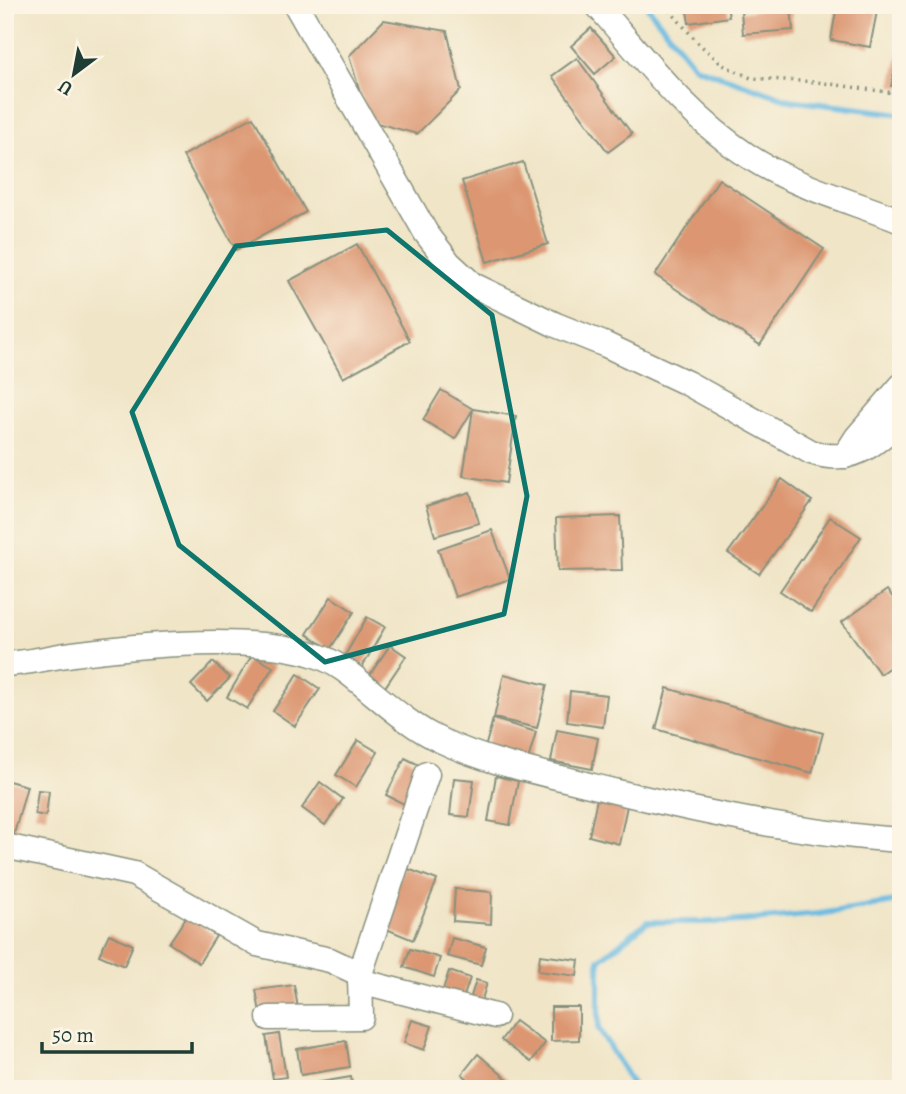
<svg xmlns="http://www.w3.org/2000/svg" width="906" height="1094" font-family="Alegreya,serif">
<style>
.lines{fill:none;stroke-linecap:round;stroke-linejoin:round}
.stream{stroke:#65b9e1;stroke-width:6}
.building{fill:#dc9772}
.minor-casing{stroke:#88917e;stroke-width:27}
.path{stroke:#88917e;stroke-width:3.5;stroke-dasharray:2 5;stroke-linecap:butt}
.minor{stroke:#fff;stroke-width:24}
.marked{fill:none;stroke:#0f766e;stroke-width:5;stroke-linejoin:round}
</style>
<rect width="100%" height="100%" fill="#fcf5e5"/>
<filter id="ink" filterUnits="userSpaceOnUse"><feTurbulence type="fractalNoise" baseFrequency=".0143" numOctaves="2"/><feDisplacementMap in="SourceGraphic" scale="14" xChannelSelector="R" yChannelSelector="G"/><feConvolveMatrix kernelMatrix="1 2 1 2 8 2 1 2 1" color-interpolation-filters="sRGB"/></filter>
<filter id="wash" filterUnits="userSpaceOnUse"><feTurbulence type="fractalNoise" baseFrequency=".00686" numOctaves="4" result="noise"/><feDisplacementMap in="SourceGraphic" scale="28" xChannelSelector="R" yChannelSelector="G"/><feGaussianBlur stdDeviation="1.57" result="paint"/><feColorMatrix in="noise" values="0 0 0 0 0 0 0 0 0 0 0 0 0 0 0 0 0 1.4 0 .05"/><feComposite in="paint" operator="in"/></filter>
<g filter="url(#wash)">
<rect width="100%" height="100%" fill="#f0e5c7"/>
<g class="lines">
<g class="stream">
<polyline points="646,5 695,67 789,100 901,114"/>
<polyline points="635,1089 599,1029 599,960 647,922 728,922 819,914 901,901"/>
</g>
</g>
<g id="blocks">
<g class="building">
<polygon points="686,5 727,5 729,17 689,23"/>
<polygon points="837,5 878,6 870,47 831,40"/>
<polygon points="791,7 793,30 743,34 741,12"/>
<polygon points="384,20 447,31 461,90 417,134 369,121 349,56"/>
<polygon points="591,28 616,56 595,74 571,46"/>
<polygon points="900,47 901,47 901,88 891,86"/>
<polygon points="577,58 632,134 608,152 552,76"/>
<polygon points="253,117 306,212 236,250 183,156"/>
<polygon points="523,162 548,244 487,262 462,181"/>
<polygon points="719,179 824,249 760,345 655,275"/>
<polygon points="357,244 410,341 343,378 289,281"/>
<polygon points="441,390 473,409 455,439 423,420"/>
<polygon points="473,409 516,416 506,483 463,476"/>
<polygon points="782,479 812,501 759,574 728,553"/>
<polygon points="470,492 479,523 435,536 426,506"/>
<polygon points="620,516 622,570 558,571 556,518"/>
<polygon points="830,517 861,537 811,612 780,591"/>
<polygon points="492,530 510,579 455,597 438,549"/>
<polygon points="887,590 901,608 901,659 880,674 842,622"/>
<polygon points="331,597 354,612 330,649 307,634"/>
<polygon points="367,617 385,627 361,669 343,659"/>
<polygon points="390,645 406,656 381,693 365,682"/>
<polygon points="252,655 273,667 247,709 227,697"/>
<polygon points="213,662 230,678 207,701 191,685"/>
<polygon points="298,674 320,689 295,726 273,711"/>
<polygon points="504,674 547,685 537,728 494,718"/>
<polygon points="667,688 823,733 812,773 656,729"/>
<polygon points="570,691 607,695 603,727 567,722"/>
<polygon points="493,719 536,732 528,760 485,748"/>
<polygon points="557,730 598,738 592,769 551,761"/>
<polygon points="358,740 378,752 356,787 336,775"/>
<polygon points="405,758 427,769 408,806 386,795"/>
<polygon points="496,776 518,781 510,825 488,821"/>
<polygon points="454,778 474,780 469,817 450,815"/>
<polygon points="5,780 27,786 14,834 5,831"/>
<polygon points="320,782 343,799 325,825 302,808"/>
<polygon points="38,790 49,791 46,816 35,814"/>
<polygon points="598,794 628,801 619,844 589,836"/>
<polygon points="403,867 437,880 413,940 379,926"/>
<polygon points="455,889 492,892 491,924 453,921"/>
<polygon points="187,916 216,936 199,963 169,943"/>
<polygon points="109,934 133,945 124,966 99,955"/>
<polygon points="452,938 486,947 481,965 447,956"/>
<polygon points="410,949 440,958 434,977 404,967"/>
<polygon points="540,955 579,960 577,976 538,971"/>
<polygon points="449,971 470,978 462,1002 441,996"/>
<polygon points="476,980 487,983 480,1006 469,1003"/>
<polygon points="294,985 298,1008 260,1013 256,990"/>
<polygon points="551,1007 579,1007 579,1040 551,1041"/>
<polygon points="412,1020 432,1026 424,1050 404,1043"/>
<polygon points="515,1021 545,1043 531,1062 501,1040"/>
<polygon points="279,1034 286,1077 273,1079 266,1036"/>
<polygon points="346,1041 350,1067 301,1075 297,1049"/>
<polygon points="478,1054 515,1086 513,1089 480,1089 462,1074"/>
<polygon points="351,1077 353,1089 291,1089 291,1087"/>
</g>
</g>
</g>
<g filter="url(#ink)">
<use href="#blocks" fill-opacity="0" stroke="#88917e" stroke-width="2"/>
<g class="lines">
<defs>
<g id="minor">
<path d="M296,5L426,233L449,263L473,285L556,325L606,345L687,383L811,452C851,466 873,445 901,420"/>
<path d="M597,5C644,59 688,117 748,156C793,186 851,201 901,221"/>
<polyline points="845,456 857,437 901,386"/>
<path d="M5,664C28,663 51,657 73,654C141,645 250,634 315,655C335,661 353,676 368,689C391,708 415,729 442,741C489,763 539,772 589,785C691,810 795,833 901,840"/>
<polyline points="5,846 134,874 257,944 330,960 360,974"/>
<polyline points="360,981 495,1016"/>
<polyline points="269,1018 361,1017 360,974 427,774"/>
</g>
</defs>
<use href="#minor" class="minor-casing"/>
<polyline class="path" points="665,5 699,44 723,65 751,78 817,82 901,94"/>
<use href="#minor" class="minor"/>
</g>
</g>
<path class="marked" d="M387,230L492,315L527,496L504,614L325,662L179,545L132,412L236,246Z"/>
<rect width="906" height="1094" fill="none" stroke="#fcf5e5" stroke-width="28"/>
<g transform="translate(74 74) rotate(212)" stroke="#fcf5e5" stroke-width="5" paint-order="stroke">
<path d="M0-5L12 26L0 18L-12 26Z" fill="#1f3d34"/>
<text y="-10" font-size="19" font-weight="bold" text-anchor="middle" fill="#1f3d34">U</text>
</g>
<path d="M42 1042v10h150v-10" fill="none" stroke="#1f3d34" stroke-width="3.5"/>
<text x="52" y="1042" font-size="21" fill="#1f3d34" stroke="#fcf5e5" stroke-width="5" paint-order="stroke">50 m</text>
</svg>
